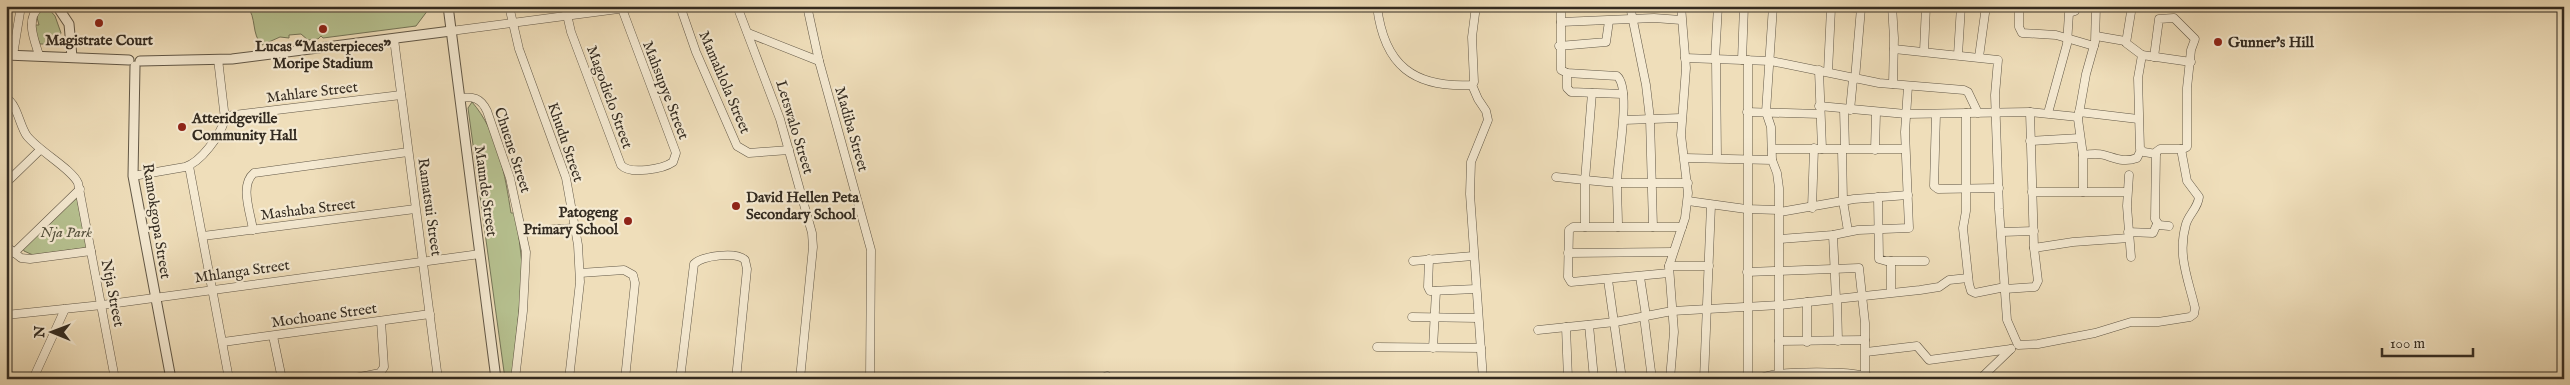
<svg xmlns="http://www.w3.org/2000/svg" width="2570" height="385" font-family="'IM FELL English',serif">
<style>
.green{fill:#b7c291;stroke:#757659}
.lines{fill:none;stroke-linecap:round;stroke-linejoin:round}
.minor-casing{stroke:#625847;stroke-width:9}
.tertiary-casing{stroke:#625847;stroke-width:11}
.minor{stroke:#f5ead2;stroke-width:8}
.tertiary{stroke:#f5ead2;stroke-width:9}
.poi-dot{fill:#8f2418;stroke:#f5ead2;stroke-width:2}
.labels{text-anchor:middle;stroke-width:4.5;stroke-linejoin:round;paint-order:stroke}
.poi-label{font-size:15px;font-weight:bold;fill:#332b21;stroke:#f5ead2;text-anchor:start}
.street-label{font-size:15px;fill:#332b21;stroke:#f5ead2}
.park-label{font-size:15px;font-style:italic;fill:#54513d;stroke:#f5ead2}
</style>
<rect width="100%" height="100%" fill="#efdeba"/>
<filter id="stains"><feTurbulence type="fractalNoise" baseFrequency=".004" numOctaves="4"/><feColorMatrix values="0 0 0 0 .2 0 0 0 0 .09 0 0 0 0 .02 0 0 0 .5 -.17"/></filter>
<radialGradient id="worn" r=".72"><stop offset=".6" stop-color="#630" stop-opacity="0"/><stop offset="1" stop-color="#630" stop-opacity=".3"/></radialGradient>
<g class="green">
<path d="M247,6H431L416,26L323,38L321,36L318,39L308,40L301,34L289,35V38L280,37L262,45C251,34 257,18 247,6Z"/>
<polygon points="48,8 55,16 61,33 55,44 40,44 34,29 35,25 39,25 36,14"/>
<path d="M472,102C498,132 505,175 511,213H516L523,272L512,379H505L468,108Z"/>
<polygon points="75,198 77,198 87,246 85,248 33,255 24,251 23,248"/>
</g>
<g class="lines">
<defs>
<g id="minor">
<polyline points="509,6 519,49 566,178 578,245 580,282 569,379"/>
<path d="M565,6L571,32L621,165C630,175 663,169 673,162L676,153L621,6"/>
<polyline points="680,6 696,52 737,146 749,153 789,150"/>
<polyline points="737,6 780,119 812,233 813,247 800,379"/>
<polyline points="807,6 819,61 871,250 870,379"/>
<path d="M1377,6C1384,66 1414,88 1472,85L1474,82L1472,37L1476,6"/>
<path d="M1561,6V70L1567,73L1617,76C1632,88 1617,162 1617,183C1617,198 1618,212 1618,227"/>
<polyline points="1630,6 1646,85 1650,119 1653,227"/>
<polyline points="1820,6 1861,8 1855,79"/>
<polyline points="1892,6 1894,38 1893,84"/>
<polyline points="2019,6 2019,27 2022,33 2056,35 2094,46"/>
<polyline points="2132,6 2126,43 2142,55 2138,78 2140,149 2144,152 2156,154"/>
<polyline points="1561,22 1654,18 1681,20"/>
<polyline points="451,31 641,6"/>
<polyline points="748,33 819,61"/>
<polyline points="2096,36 2125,41"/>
<polyline points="394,39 438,379"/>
<polyline points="1559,46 1606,42 1609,21"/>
<path d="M1894,49L1998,60L1995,95L1999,209L2007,320L2018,345L2038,344L2095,333L2131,322H2158L2190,317L2194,314L2195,308C2188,278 2177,255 2186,224C2189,214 2198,208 2199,197L2187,181L2181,149"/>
<polyline points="1924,51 1926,6"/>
<polyline points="13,55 21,6"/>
<path d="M39,55C34,39 25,19 40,6"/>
<polyline points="1958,55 1961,6"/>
<polyline points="2142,55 2191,62"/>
<polyline points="1979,57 1986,6"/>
<polyline points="2154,57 2159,19 2174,18 2195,39 2191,50 2187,88 2187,147 2183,149 2160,149 2156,152 2155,219 2159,225 2169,226"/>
<polyline points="1685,58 1771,61 1879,83 1964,90 1968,92 1978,113"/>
<polyline points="1715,59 1718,6"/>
<polyline points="1716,59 1717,158"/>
<polyline points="1742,60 1744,6"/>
<polyline points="1819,70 1822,149"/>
<polyline points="1828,72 1831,8"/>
<polyline points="1567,73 1567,88 1571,92 1623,94"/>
<polyline points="1472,85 1478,99 1486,111 1488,120 1471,162 1470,194 1483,379"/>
<path d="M6,98C18,105 19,125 27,136C40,152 72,169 78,183L115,379"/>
<path d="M460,98C473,96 481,98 487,111L510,178L526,252L523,311L515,379"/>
<polyline points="1819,106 1906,114 2030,112 2078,117"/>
<polyline points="1844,109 1845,149"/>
<polyline points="1850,110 1853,79"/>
<polyline points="1747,112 1820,114"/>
<polyline points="2079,112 2138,119"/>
<polyline points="1966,113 1966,211 1963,228 1969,284 1971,291 1975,293 2005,287"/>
<polyline points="2048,113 2067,44 2069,13 2075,11 2076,6"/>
<polyline points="1936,114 1934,186 1938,189 1999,188"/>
<polyline points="226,116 401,95"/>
<polyline points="1624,120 1681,118"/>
<polyline points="2030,141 2080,138"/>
<polyline points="1772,149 1905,149"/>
<polyline points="1842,149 1843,201 1848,231"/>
<polyline points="1875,150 1876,113"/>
<path d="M2083,155C2090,154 2097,153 2104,155C2115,158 2124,163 2137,158L2141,150"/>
<polyline points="1685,158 1772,160 1777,173 1779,188 1779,373"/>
<polyline points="1772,160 1771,127 1766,112 1773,6"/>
<polyline points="189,166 229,379"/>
<polyline points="2129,175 2127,206 2131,257"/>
<path d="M133,176L185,167C201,162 220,136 225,119L218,59"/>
<polyline points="1556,177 1585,180 1592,93"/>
<polyline points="6,183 40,150"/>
<polyline points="2032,192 2127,192"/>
<polyline points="2083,192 2083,155 2078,119 2086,74 2095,42 2096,6"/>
<polyline points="1878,197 1879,259 1886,261 1925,261"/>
<polyline points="1688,201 1746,209 1779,210"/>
<polyline points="1812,208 1814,148"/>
<polyline points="1780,212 1854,199 1908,195"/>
<polyline points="1585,227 1585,180 1617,183 1688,183"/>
<path d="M253,230C251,214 239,185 254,173L408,152"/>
<polyline points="523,231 575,228"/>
<polyline points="2002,232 2034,231"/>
<polyline points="2128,232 2153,233 2157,224"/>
<polyline points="1833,235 1836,299"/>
<polyline points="203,236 415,209"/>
<polyline points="1780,239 1833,235 1858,230 1909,228 1905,132 1908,86"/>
<polyline points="6,246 21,258 30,259 91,251"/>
<polyline points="2034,248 2073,242 2129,238"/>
<polyline points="14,253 80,189"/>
<polyline points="1568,253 1673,252"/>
<polyline points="1429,259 1428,287 1430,291 1476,289"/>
<polyline points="1413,261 1473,256"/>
<polyline points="1891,261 1891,292"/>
<polyline points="1669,266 1709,266"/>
<polyline points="1747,272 1859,268 1865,323 1865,375"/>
<polyline points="580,273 624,270 633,275 635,283 625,379"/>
<polyline points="1669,273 1571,282 1568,277 1569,230 1573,227 1682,227"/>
<polyline points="1640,277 1646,316"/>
<polyline points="1608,280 1622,379"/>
<polyline points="2005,289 2035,287 2038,281 2034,248 2030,112"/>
<polyline points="1837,299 1838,341"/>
<polyline points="1807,302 1807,342"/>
<polyline points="6,315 102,305 480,254"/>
<polyline points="1412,317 1478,318"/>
<polyline points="1644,317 1652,379"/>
<polyline points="1589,325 1594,379"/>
<polyline points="1566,327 1568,379"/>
<polyline points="1538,330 1615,322 1672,311 1780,305 1920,290 1939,287 1949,280 1968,278"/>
<polyline points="273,336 282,379"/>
<polyline points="1779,341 1865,340"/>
<polyline points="223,342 430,314"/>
<polyline points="1377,347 1481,348"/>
<polyline points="1433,348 1436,291"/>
<polyline points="1866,352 1917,346 1929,360 2011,349"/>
<polyline points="33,379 65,309"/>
<polyline points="350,379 380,373 384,367 381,321"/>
<path d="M680,379L694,264C702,256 736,251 745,260L747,269L736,379"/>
<polyline points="1101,379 1107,376 1110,379"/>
<polyline points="1670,379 1674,332 1669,266 1685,218 1688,193 1681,135 1686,68 1681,6"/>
<polyline points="1704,379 1711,205"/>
<polyline points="1748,379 1748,60"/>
<path d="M1760,379C1773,370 1861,370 1873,379"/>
<polyline points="1980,379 2011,349"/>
</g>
<g id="tertiary">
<polyline points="57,6 69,24 72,57"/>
<polyline points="448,6 496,379"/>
<polyline points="6,55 129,60"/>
<polyline points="140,61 232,59 451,31"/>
<polyline points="135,66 133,176 171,379"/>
</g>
</defs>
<use href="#minor" class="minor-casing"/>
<use href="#tertiary" class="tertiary-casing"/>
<use href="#minor" class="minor"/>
<use href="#tertiary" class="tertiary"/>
</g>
<g class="poi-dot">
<circle cx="99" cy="23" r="5"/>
<circle cx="323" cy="29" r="5"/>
<circle cx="2218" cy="42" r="5"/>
<circle cx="182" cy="127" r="5"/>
<circle cx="736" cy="206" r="5"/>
<circle cx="628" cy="221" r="5"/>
</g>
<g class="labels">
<g class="poi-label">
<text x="99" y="45" text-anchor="middle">Magistrate Court</text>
<text x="2228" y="47">Gunner's Hill</text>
<text x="323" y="51" text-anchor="middle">Lucas “Masterpieces”<tspan x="323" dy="17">Moripe Stadium</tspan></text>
<text x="192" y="123">Atteridgeville<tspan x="192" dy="17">Community Hall</tspan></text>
<text x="746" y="202">David Hellen Peta<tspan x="746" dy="17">Secondary School</tspan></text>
<text x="618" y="217" text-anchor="end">Patogeng<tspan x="618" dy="17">Primary School</tspan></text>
</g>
<g class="street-label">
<text transform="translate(725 82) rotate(67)" y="5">Mamahlola Street</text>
<text transform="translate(666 90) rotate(69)" y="5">Mahsupye Street</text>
<text transform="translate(312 92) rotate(-7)" y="5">Mahlare Street</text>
<text transform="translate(610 97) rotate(70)" y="5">Magodielo Street</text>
<text transform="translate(795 127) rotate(73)" y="5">Letswalo Street</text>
<text transform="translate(852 129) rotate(74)" y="5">Madiba Street</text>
<text transform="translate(566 142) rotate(71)" y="5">Khudu Street</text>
<text transform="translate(513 150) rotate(72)" y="5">Chuene Street</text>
<text transform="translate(486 191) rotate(82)" y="5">Maunde Street</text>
<text transform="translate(430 207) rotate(82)" y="5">Ramatsui Street</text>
<text transform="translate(308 209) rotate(-7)" y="5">Mashaba Street</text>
<text transform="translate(157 221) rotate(81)" y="5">Ramokgopa Street</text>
<text transform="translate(242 271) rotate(-8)" y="5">Mhlanga Street</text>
<text transform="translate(113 293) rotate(79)" y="5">Ntja Street</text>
<text transform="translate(324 315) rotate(-8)" y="5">Mochoane Street</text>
</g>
<g class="park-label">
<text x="66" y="237">Nja Park</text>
</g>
</g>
<rect width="2570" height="385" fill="none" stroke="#efdeba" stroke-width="25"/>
<rect x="8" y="8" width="2555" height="370" fill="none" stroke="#332b21" stroke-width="2.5"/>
<rect x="12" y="12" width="2545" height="360" fill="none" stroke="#332b21"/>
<g transform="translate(52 332) rotate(271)" stroke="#f5ead2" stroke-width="4" paint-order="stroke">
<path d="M0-4L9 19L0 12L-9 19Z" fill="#332b21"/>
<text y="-8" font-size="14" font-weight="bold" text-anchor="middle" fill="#332b21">N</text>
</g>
<path d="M2382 348v8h91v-8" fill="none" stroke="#332b21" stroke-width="2.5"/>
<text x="2390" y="348" font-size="15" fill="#332b21" stroke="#f5ead2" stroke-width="4" paint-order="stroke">100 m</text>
<rect width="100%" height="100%" filter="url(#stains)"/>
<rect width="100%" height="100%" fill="url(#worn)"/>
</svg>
